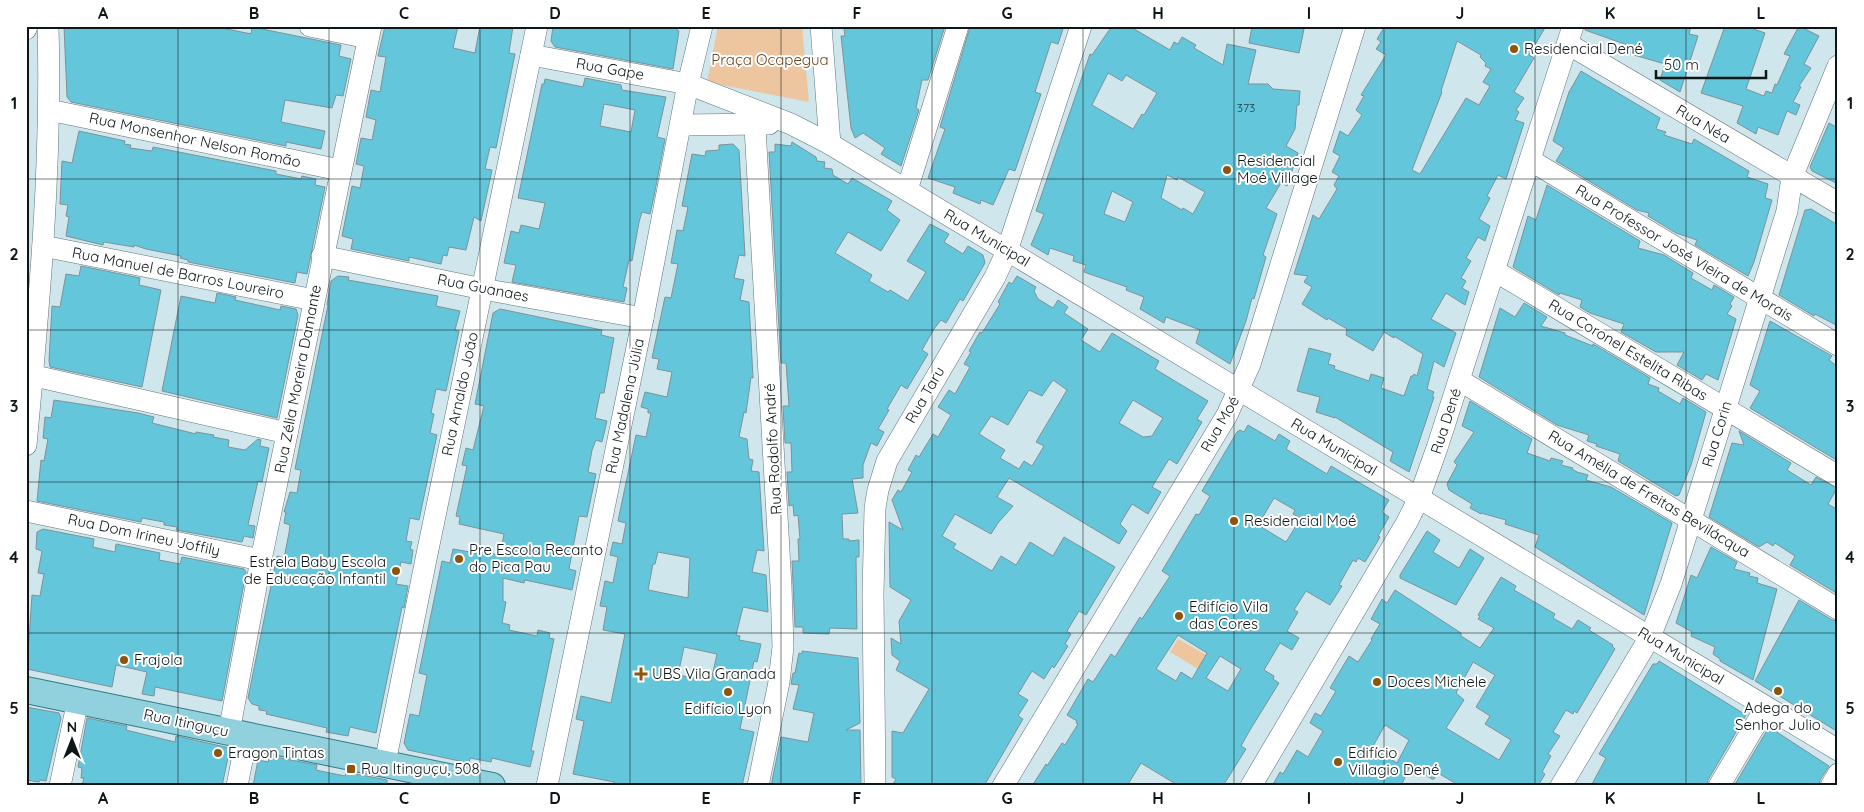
<svg xmlns="http://www.w3.org/2000/svg" width="1864" height="812" font-family="Quicksand,sans-serif">
<style>
.green{fill:#edc59f}
.building{fill:#64c6db;stroke:#7d9298;fill-rule:evenodd}
.lines{fill:none;stroke-linecap:round;stroke-linejoin:round}
.minor-casing{stroke:#60757a;stroke-width:22}
.major-casing{stroke:#337a89;stroke-width:28}
.minor{stroke:#fff;stroke-width:21}
.major{stroke:#91d0dd;stroke-width:26}
.grid{fill:none;stroke:#0e1618;stroke-width:1;stroke-opacity:0.55}
.poi-dot{fill:#8d550b;stroke:#fff;stroke-width:2}
.labels{text-anchor:middle;stroke-width:4;stroke-linejoin:round;paint-order:stroke}
.number-label{font-size:12px;fill:#244249}
.poi-label{font-size:15px;fill:#0e1618;stroke:#fff;text-anchor:start}
.park-label{font-size:15px;fill:#6a451b;stroke:#fff}
.street-label{font-size:15px;fill:#0e1618;stroke:#fff}
.neatline{fill:none;stroke:#0e1618;stroke-width:2}
.grid-label{font-size:16px;text-anchor:middle;font-weight:bold;fill:#0e1618}
</style>
<rect width="100%" height="100%" fill="#cfe6ec"/>
<g class="green">
<polygon points="718,26 802,26 809,102 707,82"/>
<polygon points="1178,639 1206,655 1198,669 1170,652"/>
</g>
<g class="building">
<polygon points="64,26 222,26 222,28 251,34 252,27 341,45 339,56 351,59 343,96 336,95 332,108 285,100 281,122 325,131 321,149 286,142 286,146 71,102 67,97"/>
<polygon points="385,26 458,26 453,48 475,53 480,26 513,26 509,53 515,54 496,148 490,147 485,169 492,170 481,221 474,217 466,250 449,247 447,256 443,255 441,264 409,257 409,261 351,249 353,239 342,236 352,186 360,188 364,166 356,164 361,138 372,140 376,120 366,117 371,90 380,92 386,57 378,56"/>
<polygon points="553,26 677,26 677,30 679,31 673,69 555,47 551,41"/>
<polygon points="849,26 945,26 928,80 922,80 916,108 919,110 901,166 881,154 885,148 863,133 855,138 851,128 841,36 845,36 844,29 849,28"/>
<polygon points="978,26 1064,26 1058,44 1051,42 1035,92 1041,94 1015,171 1009,169 993,205 981,200 980,204 953,193 955,187 928,178 945,129 940,127 970,27 977,29"/>
<path d="M1112,26H1129L1170,50L1174,42L1178,44L1182,37L1196,45L1194,48L1223,65L1227,44L1256,50L1248,84H1268L1273,89L1300,91L1299,105H1297L1295,129L1286,146L1298,153L1287,186L1281,183L1266,208L1277,214L1263,255L1266,257L1254,299L1252,298L1246,321L1230,364L1196,343L1200,330L1166,317L1164,323L1140,309L1144,297L1126,290L1127,287L1084,272L1086,265L1073,261L1074,256L1050,248L1048,255L1031,245L1044,214L1036,211L1090,54L1092,55ZM1108,73L1122,81L1126,75L1157,93L1144,115L1142,114L1133,129L1092,105ZM1167,175L1177,180L1178,177L1205,192L1193,214L1183,208L1182,210L1161,198ZM1112,191L1133,202L1125,222L1104,214Z"/>
<polygon points="1252,26 1290,26 1304,29 1299,53 1249,43"/>
<path d="M1385,26H1546L1529,55L1534,58L1514,92L1524,98L1516,110L1519,112L1515,120L1524,123L1506,179L1498,175L1487,196L1490,198L1479,219L1490,226L1485,241L1478,237L1466,258L1471,261L1461,278L1466,281L1462,288L1469,292L1465,305L1446,293L1431,319L1456,333L1444,367L1434,361L1427,389L1434,392L1432,397H1434L1409,472L1390,461L1393,452L1335,417V418L1316,412L1320,397L1297,391L1309,348L1331,354L1328,364L1335,366L1334,369L1369,381L1371,374L1384,378L1381,388L1404,396L1411,376H1413L1414,374L1417,376L1423,354L1394,336V338L1384,332L1373,351L1346,335L1347,329L1328,318L1327,320L1302,304L1312,287L1304,282L1308,276L1294,274L1313,215L1319,219L1337,189L1334,185L1339,176L1332,172L1340,156L1333,152L1340,131L1348,136L1362,115L1356,110L1364,96L1361,95L1386,55L1376,49L1381,42L1377,39ZM1457,41L1481,55L1480,57L1486,63L1485,66L1491,69L1483,82L1490,86L1479,105L1466,98L1420,174L1412,170L1442,92L1441,91Z"/>
<polygon points="1585,26 1691,26 1689,34 1698,36 1680,92 1660,80 1665,64 1627,53 1630,46 1585,30"/>
<polygon points="1725,26 1745,26 1765,33 1746,89 1764,96 1766,91 1772,93 1775,84 1777,85 1790,56 1784,54 1799,26 1819,36 1804,64 1811,68 1799,86 1801,87 1793,102 1800,105 1796,115 1787,111 1778,135 1758,127 1756,134 1737,123 1743,106 1701,93"/>
<polygon points="1581,71 1660,118 1656,129 1666,132 1664,135 1692,144 1694,139 1749,171 1747,177 1768,184 1765,198 1772,200 1754,262 1748,276 1695,245 1697,240 1676,233 1648,216 1649,213 1637,210 1556,161 1564,148 1553,141 1569,92"/>
<path d="M585,78L621,85L622,90L666,97L657,137L665,139L654,196L650,214L642,212L639,222L632,261L629,260L623,287L627,288L624,302L512,282L516,265L504,263L511,231L519,233L521,225L539,229L545,203L518,198L542,84H544L545,79L583,87ZM604,104L635,110L631,132L600,126Z"/>
<polygon points="1829,123 1838,128 1838,184 1812,171 1810,167"/>
<polygon points="79,131 125,141 124,144 131,145 130,148 152,151 153,147 276,171 276,174 301,179 302,176 316,179 315,185 325,187 307,274 297,272 295,283 188,262 188,260 180,258 181,256 146,249 134,245 134,247 104,242 103,245 66,236 69,217 66,216 68,205 60,204 62,161 72,163"/>
<polygon points="792,142 816,157 817,161 825,162 824,168 832,169 833,175 848,184 852,178 892,201 887,210 900,220 881,251 848,232 835,253 872,275 869,281 888,292 890,290 908,301 926,272 907,261 930,224 949,234 944,242 963,254 968,246 983,255 985,263 963,301 960,299 946,323 941,320 934,329 922,350 928,354 907,389 901,385 887,409 889,410 878,429 884,432 877,446 871,443 863,465 863,478 852,479 858,513 842,514 843,539 849,539 849,541 859,540 859,557 856,557 857,629 830,628 829,634 803,633 803,627 795,627 792,561 799,561 798,539 800,539 798,515 794,516 793,505 789,506 787,472 792,472 791,443 785,443 783,406 789,406 786,363 781,363 769,152 775,152 775,144 791,146"/>
<path d="M733,144L739,150L745,256L739,255L734,278L744,280L740,300L749,302L753,378L751,377L746,413L744,412L739,437L747,439L749,459L753,460L751,471L759,472L764,551L757,550L752,572L766,575L768,612L743,607L736,635L740,636L739,640L761,644L757,662L754,661L740,729L754,732L742,786H613L614,782L573,774L584,721L576,719L581,696L611,703L625,634L603,630L607,607L600,606L605,581L613,583L618,557L610,555L613,542L622,544L626,523L618,521L636,435L646,437L651,413H648V409L641,407L645,392L667,397L672,372L657,369L659,359L652,358L665,297L671,298L678,264L671,263L677,230L683,231L688,207L682,206L692,154L705,156L706,151L719,150V145ZM658,552L690,558L688,598L648,590L653,564H655ZM684,647L717,654L711,681L678,675Z"/>
<polygon points="1547,185 1640,241 1638,248 1664,255 1693,273 1691,278 1712,290 1714,285 1734,297 1730,304 1732,306 1727,314 1736,319 1718,380 1706,374 1702,380 1677,365 1684,352 1656,352 1621,332 1624,324 1590,313 1580,307 1582,300 1560,293 1559,295 1513,267 1528,216 1536,220"/>
<polygon points="1811,209 1838,225 1838,326 1815,314 1814,316 1779,295 1805,210"/>
<polygon points="81,266 140,278 139,285 161,290 142,387 50,367 49,361 52,306 60,307 66,274 79,276"/>
<polygon points="338,276 349,277 348,280 438,296 436,306 460,311 455,330 459,331 446,391 436,389 431,413 434,414 430,433 437,435 419,520 410,518 406,541 412,542 410,549 413,550 411,564 401,562 396,584 408,586 404,608 402,607 376,733 350,727 348,736 326,732 327,728 266,714 267,711 259,710 259,706 252,704 248,698 277,556 284,558 289,533 290,525 284,523 286,512 284,512 290,492 297,493 301,470 295,469 328,305 327,305 331,281"/>
<path d="M1017,276L1036,287L1034,291L1038,299L1053,308L1058,300L1068,307L1064,313L1088,329L1081,340L1100,352L1112,333L1159,361L1155,369L1208,401L1197,419L1202,422L1177,464L1169,459L1152,487L1161,492L1148,514L1132,504L1120,524L1127,531L1119,544L1009,478L997,497L1013,506L998,523L991,534L955,514L942,536L956,544L953,548L992,571L1001,556L1016,565L1030,542L1053,556L1064,537L1115,567L1086,615L1079,611L1067,631L1071,634L1065,644L1068,646L1054,668L1052,666L1044,679L1032,671L1018,694L1028,700L1018,716L1023,719L984,786H892L896,779L892,777V731L903,733L929,689L896,670L900,661L892,655L891,638L901,644L899,621L911,600L890,587L889,522L903,530L892,500L898,490L901,492L912,472L908,470L916,455L919,457L933,434L938,437L951,415L938,407L949,390L955,394L970,367L964,364L971,352L969,351L980,332L982,333L1000,304L998,302L1009,282L1012,284ZM1053,380L1067,390L1036,442L1044,446L1032,466L1024,461L1019,469L1000,458L1005,450L979,434L991,416L1008,425L1029,390L1042,396ZM1133,400L1163,418L1152,436L1143,437L1119,423Z"/>
<polygon points="217,293 236,297 235,300 280,310 281,306 296,309 298,315 277,418 162,391 181,296 215,303"/>
<polygon points="1524,303 1547,317 1541,326 1565,333 1565,335 1593,346 1593,344 1650,378 1648,384 1659,388 1658,391 1680,404 1683,398 1706,412 1691,465 1679,495 1676,496 1618,461 1620,454 1596,446 1597,444 1587,441 1589,435 1557,425 1479,377 1500,308 1515,317"/>
<polygon points="500,309 602,330 601,335 614,338 604,393 600,393 595,418 607,421 602,442 596,440 592,450 588,472 596,474 587,517 579,516 569,569 576,571 572,590 525,580 524,583 503,578 503,601 506,602 502,623 510,625 509,630 537,636 538,630 550,633 549,638 554,639 531,751 534,751 530,767 492,758 491,762 470,758 469,763 408,750 404,743 410,714 419,716 427,675 419,673 442,561 450,563 453,549 481,554 482,552 500,555 504,534 459,524 460,517 456,516 467,466 462,465 466,448 473,450 484,406 475,404 493,313"/>
<polygon points="1770,321 1832,356 1829,360 1838,367 1838,461 1750,408 1760,391 1750,385"/>
<polygon points="54,400 138,413 154,417 152,423 196,434 196,432 214,435 213,437 229,440 228,447 245,450 258,439 261,440 260,446 269,448 262,482 258,481 248,525 255,526 253,538 244,536 242,542 176,530 177,527 164,525 164,522 142,518 141,522 37,501 41,460 44,461 48,439 43,438 45,417 51,418"/>
<polygon points="1470,401 1532,439 1527,453 1550,461 1551,458 1563,461 1561,465 1573,468 1572,469 1577,472 1588,475 1586,480 1611,487 1672,523 1644,615 1535,547 1539,535 1505,524 1506,520 1481,513 1481,514 1470,508 1472,504 1449,490 1447,484 1457,465 1454,462 1474,432 1462,426"/>
<path d="M1248,425L1275,441L1279,434L1290,441L1286,449L1327,474L1331,466L1389,500L1382,512L1389,517L1378,536L1380,537L1376,544L1365,562L1358,558L1356,562L1353,560L1339,585L1342,586L1330,605L1306,591L1294,610L1298,612L1287,631L1299,638L1292,650L1280,643L1264,670L1274,676L1273,679L1279,683L1250,730L1241,746L1246,749L1223,786H1179L1141,763L1127,786H1032L1046,764L1047,766L1062,743L1065,745L1078,724L1076,723L1077,721L1067,715L1088,679L1093,682L1111,654L1115,657L1140,617L1142,619L1170,576L1162,571L1196,514L1199,515L1210,496L1202,491L1237,432L1240,430L1244,432ZM1274,498L1295,510L1293,514L1301,518L1286,542L1258,525ZM1178,635L1207,653L1192,679L1181,672L1176,681L1156,669ZM1220,656L1241,669L1228,691L1206,678Z"/>
<polygon points="1739,431 1791,463 1787,470 1811,485 1816,477 1837,488 1828,504 1838,510 1838,594 1790,565 1795,556 1775,543 1773,546 1767,542 1759,547 1709,517 1732,443 1744,445"/>
<polygon points="43,529 94,539 93,547 115,552 116,544 160,553 159,560 180,564 182,557 244,569 246,572 222,701 155,687 154,696 142,694 147,672 116,665 112,687 27,669 32,595 40,596 44,574 38,573 42,551 36,549 37,532"/>
<polygon points="1427,531 1440,540 1433,552 1459,568 1470,549 1484,558 1456,605 1400,578 1400,575"/>
<polygon points="1711,547 1737,562 1734,569 1750,573 1749,576 1758,578 1757,583 1777,589 1753,680 1720,661 1720,659 1713,654 1715,647 1691,636 1692,632 1676,623 1691,575 1697,578"/>
<path d="M1501,577L1516,586L1514,590L1555,614L1553,618L1572,629L1578,620L1591,628L1589,630L1613,645L1612,646L1615,649L1577,713L1574,711L1573,714L1566,710L1553,732L1560,736L1548,754L1551,756L1542,772L1545,774L1538,786H1460L1438,773L1434,779H1432L1410,766L1401,786H1272L1280,772L1283,774L1297,750L1308,757L1323,731L1310,723L1315,713L1321,716L1336,691L1330,688L1349,656L1358,662L1372,640L1371,639L1380,624L1371,619L1382,599L1387,603L1395,590L1461,633V636L1480,648L1494,628L1478,619L1480,616L1478,615ZM1473,662L1495,675L1476,707L1490,716L1485,724L1511,740L1499,760L1446,728L1464,700L1456,693ZM1385,725L1409,740L1397,763L1372,748Z"/>
<polygon points="1799,600 1832,620 1838,621 1838,732 1755,681"/>
<polygon points="802,651 858,658 860,723 846,730 860,730 861,786 771,786 781,737 808,742 814,713 793,709 799,685 791,684 793,673 795,673 799,653 802,654"/>
<polygon points="1659,661 1746,715 1708,780 1707,786 1591,786 1606,758 1599,754 1653,664 1657,664"/>
<polygon points="26,707 59,713 61,718 46,781 40,780 39,782 26,780"/>
<polygon points="87,718 127,726 126,730 175,742 176,736 230,748 222,786 82,786 84,778 81,778 82,768 78,767"/>
<polygon points="1769,727 1829,766 1820,780 1819,786 1734,786"/>
<polygon points="270,756 317,765 316,770 330,773 345,776 346,772 387,780 387,786 253,786 258,760 268,762"/>
</g>
<g class="lines">
<defs>
<g id="minor">
<polyline points="310,26 368,38"/>
<polyline points="821,26 830,144"/>
<polyline points="26,29 27,26"/>
<polyline points="1568,44 1838,203"/>
<polyline points="531,55 688,84 791,124 830,144 1838,750"/>
<polyline points="49,110 340,170"/>
<polyline points="754,110 781,586 783,647 779,682 758,786"/>
<polyline points="682,125 769,124"/>
<polyline points="1530,160 1838,345"/>
<polyline points="907,190 958,26"/>
<polyline points="43,246 314,300"/>
<polyline points="322,256 483,289 643,318"/>
<polyline points="1495,271 1838,476"/>
<polyline points="26,374 287,433"/>
<polyline points="1459,380 1838,609"/>
<path d="M26,445C39,306 52,166 48,26"/>
<polyline points="26,511 261,560"/>
<polyline points="229,732 261,560 371,26"/>
<polyline points="385,763 426,559 537,26"/>
<polyline points="60,786 78,700"/>
<polyline points="237,786 247,735"/>
<polyline points="547,786 643,318 688,84 702,26"/>
<polyline points="875,786 873,594 875,508 878,490 887,461 995,277 1007,251 1081,26"/>
<polyline points="1003,786 1227,415 1250,364 1355,26"/>
<polyline points="1251,786 1407,522 1419,498 1437,448 1573,26"/>
<polyline points="1561,786 1650,637 1671,584 1787,211 1792,177 1838,66"/>
<polyline points="1719,786 1766,707"/>
<polyline points="1831,786 1838,774"/>
</g>
<polyline id="major" points="26,690 492,786"/>
</defs>
<use href="#minor" class="minor-casing"/>
<use href="#major" class="major-casing"/>
<use href="#minor" class="minor"/>
<use href="#major" class="major"/>
</g>
<path class="grid" d="M178,26V786M329,26V786M480,26V786M630,26V786M781,26V786M932,26V786M1083,26V786M1234,26V786M1384,26V786M1535,26V786M1686,26V786M26,179H1838M26,330H1838M26,482H1838M26,633H1838"/>
<g class="poi-dot">
<circle cx="1514" cy="49" r="5"/>
<circle cx="1227" cy="170" r="5"/>
<circle cx="1234" cy="521" r="5"/>
<circle cx="459" cy="559" r="5"/>
<circle cx="396" cy="571" r="5"/>
<circle cx="1179" cy="616" r="5"/>
<circle cx="124" cy="660" r="5"/>
<path d="M638.5 666.5h5v5h5v5h-5v5h-5v-5h-5v-5h5z"/>
<circle cx="1377" cy="682" r="5"/>
<circle cx="1778" cy="691" r="5"/>
<circle cx="728" cy="692" r="5"/>
<circle cx="218" cy="753" r="5"/>
<circle cx="1338" cy="762" r="5"/>
<rect x="346" y="764" width="10" height="10" rx="2.5"/>
</g>
<g class="labels">
<g class="number-label">
<text x="1246" y="112">373</text>
</g>
<g class="poi-label">
<text x="1524" y="54">Residencial Dené</text>
<text x="1237" y="166">Residencial<tspan x="1237" dy="17">Moé Village</tspan></text>
<text x="1244" y="526">Residencial Moé</text>
<text x="469" y="555">Pre Escola Recanto<tspan x="469" dy="17">do Pica Pau</tspan></text>
<text x="386" y="567" text-anchor="end">Estrela Baby Escola<tspan x="386" dy="17">de Educação Infantil</tspan></text>
<text x="1189" y="612">Edifício Vila<tspan x="1189" dy="17">das Cores</tspan></text>
<text x="134" y="665">Frajola</text>
<text x="652" y="679">UBS Vila Granada</text>
<text x="1387" y="687">Doces Michele</text>
<text x="1778" y="713" text-anchor="middle">Adega do<tspan x="1778" dy="17">Senhor Julio</tspan></text>
<text x="728" y="714" text-anchor="middle">Edifício Lyon</text>
<text x="228" y="758">Eragon Tintas</text>
<text x="1348" y="758">Edifício<tspan x="1348" dy="17">Villagio Dené</tspan></text>
<text x="361" y="774">Rua Itinguçu, 508</text>
</g>
<g class="park-label">
<text x="770" y="65">Praça Ocapegua</text>
</g>
<g class="street-label">
<text transform="translate(610 69) rotate(10)" y="5">Rua Gape</text>
<text transform="translate(1703 124) rotate(31)" y="5">Rua Néa</text>
<text transform="translate(195 140) rotate(12)" y="5">Rua Monsenhor Nelson Romão</text>
<text transform="translate(987 238) rotate(31)" y="5">Rua Municipal</text>
<text transform="translate(1684 253) rotate(31)" y="5">Rua Professor José Vieira de Morais</text>
<text transform="translate(178 273) rotate(11)" y="5">Rua Manuel de Barros Loureiro</text>
<text transform="translate(483 288) rotate(11)" y="5">Rua Guanaes</text>
<text transform="translate(1628 350) rotate(31)" y="5">Rua Coronel Estelita Ribas</text>
<text transform="translate(298 379) rotate(-79)" y="5">Rua Zélia Moreira Damante</text>
<text transform="translate(460 394) rotate(-78)" y="5">Rua Arnaldo João</text>
<text transform="translate(925 395) rotate(-60)" y="5">Rua Taru</text>
<text transform="translate(625 406) rotate(-78)" y="5">Rua Madalena Júlia</text>
<text transform="translate(1446 421) rotate(-72)" y="5">Rua Dené</text>
<text transform="translate(1220 424) rotate(-60)" y="5">Rua Moé</text>
<text transform="translate(1717 434) rotate(-73)" y="5">Rua Corin</text>
<text transform="translate(1334 447) rotate(31)" y="5">Rua Municipal</text>
<text transform="translate(773 449) rotate(-93)" y="5">Rua Rodolfo André</text>
<text transform="translate(1649 494) rotate(31)" y="5">Rua Amélia de Freitas Bevilácqua</text>
<text transform="translate(144 535) rotate(12)" y="5">Rua Dom Irineu Joffily</text>
<text transform="translate(1681 656) rotate(31)" y="5">Rua Municipal</text>
<text transform="translate(186 723) rotate(12)" y="5">Rua Itinguçu</text>
</g>
</g>
<rect width="1864" height="812" fill="none" stroke="#ffffff" stroke-width="55"/>
<g transform="translate(72 740)" stroke="#ffffff" stroke-width="4" paint-order="stroke">
<path d="M0-4L9 19L0 12L-9 19Z" fill="#0e1618"/>
<text y="-8" font-size="14" font-weight="bold" text-anchor="middle" fill="#0e1618">N</text>
</g>
<path d="M1656 70v8h110v-8" fill="none" stroke="#0e1618" stroke-width="2.5"/>
<text x="1664" y="70" font-size="15" fill="#0e1618" stroke="#ffffff" stroke-width="4" paint-order="stroke">50 m</text>
<rect x="28" y="28" width="1808" height="756" class="neatline"/>
<g class="grid-label">
<text x="103" y="19">A</text>
<text x="254" y="19">B</text>
<text x="404" y="19">C</text>
<text x="555" y="19">D</text>
<text x="706" y="19">E</text>
<text x="857" y="19">F</text>
<text x="1007" y="19">G</text>
<text x="1158" y="19">H</text>
<text x="1309" y="19">I</text>
<text x="1460" y="19">J</text>
<text x="1610" y="19">K</text>
<text x="1761" y="19">L</text>
<text x="14" y="109">1</text>
<text x="1850" y="109">1</text>
<text x="14" y="260">2</text>
<text x="1850" y="260">2</text>
<text x="14" y="412">3</text>
<text x="1850" y="412">3</text>
<text x="14" y="563">4</text>
<text x="1850" y="563">4</text>
<text x="14" y="714">5</text>
<text x="1850" y="714">5</text>
<text x="103" y="804">A</text>
<text x="254" y="804">B</text>
<text x="404" y="804">C</text>
<text x="555" y="804">D</text>
<text x="706" y="804">E</text>
<text x="857" y="804">F</text>
<text x="1007" y="804">G</text>
<text x="1158" y="804">H</text>
<text x="1309" y="804">I</text>
<text x="1460" y="804">J</text>
<text x="1610" y="804">K</text>
<text x="1761" y="804">L</text>
</g>
</svg>
